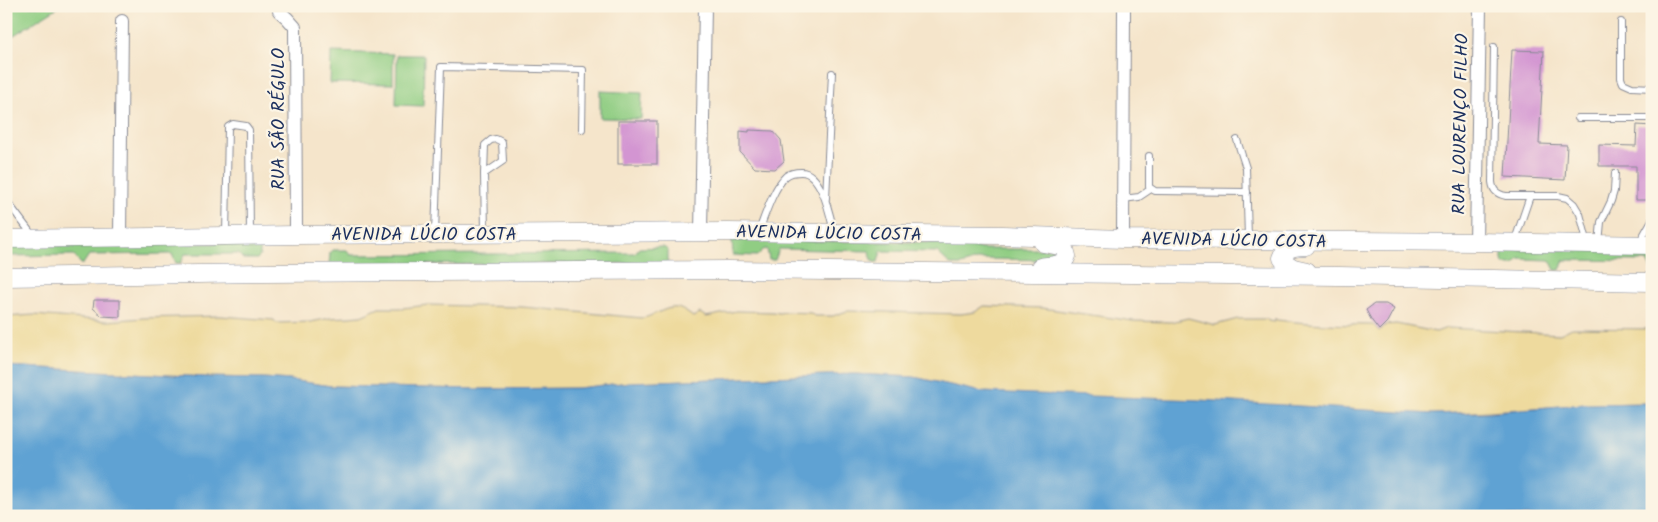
<svg xmlns="http://www.w3.org/2000/svg" width="1658" height="522" font-family="Kalam,sans-serif">
<style>
.green{fill:#90cd83;stroke:#567e70}
.sand{fill:#eeda9e;stroke:#84847e}
.water{fill:#5fa2d3;stroke:#3d6898}
.building{fill:#d395d2}
.lines{fill:none;stroke-linecap:round;stroke-linejoin:round}
.lane-casing{stroke:#888a94;stroke-width:8}
.street-casing{stroke:#888a94;stroke-width:14}
.secondary-casing{stroke:#888a94;stroke-width:19}
.lane{stroke:#fff;stroke-width:6}
.street{stroke:#fff;stroke-width:12}
.secondary{stroke:#fff;stroke-width:18}
.labels{text-anchor:middle;stroke-width:4.5;stroke-linejoin:round;paint-order:stroke}
.street-label{font-size:18px;fill:#1b2f5e;stroke:#fcf5e5}
</style>
<rect width="100%" height="100%" fill="#fcf5e5"/>
<filter id="ink" filterUnits="userSpaceOnUse"><feTurbulence type="fractalNoise" baseFrequency=".02" numOctaves="2"/><feDisplacementMap in="SourceGraphic" scale="10" xChannelSelector="R" yChannelSelector="G"/><feConvolveMatrix kernelMatrix="1 2 1 2 8 2 1 2 1" color-interpolation-filters="sRGB"/></filter>
<filter id="wash" filterUnits="userSpaceOnUse"><feTurbulence type="fractalNoise" baseFrequency=".0096" numOctaves="4" result="noise"/><feDisplacementMap in="SourceGraphic" scale="20" xChannelSelector="R" yChannelSelector="G"/><feGaussianBlur stdDeviation="1.12" result="paint"/><feColorMatrix in="noise" values="0 0 0 0 0 0 0 0 0 0 0 0 0 0 0 0 0 1.4 0 .05"/><feComposite in="paint" operator="in"/></filter>
<g filter="url(#wash)">
<rect width="100%" height="100%" fill="#f5e5cb"/>
<g class="green">
<polygon points="6,6 60,6 6,40"/>
<polygon points="331,52 393,54 393,84 330,83"/>
<polygon points="397,55 424,55 423,106 396,105"/>
<polygon points="600,91 642,93 641,119 600,118"/>
<polygon points="732,240 961,243 981,249 1052,249 1057,256 1051,260 980,259 961,265 951,265 937,252 881,251 878,262 873,262 869,251 779,249 775,260 769,260 767,249 763,250 757,256 733,255"/>
<polygon points="260,243 260,256 257,259 243,259 239,254 185,254 181,263 176,263 172,254 89,255 83,264 81,264 74,255 6,256 6,246"/>
<polygon points="663,247 668,250 668,263 329,265 330,253 333,250 347,250 351,255 635,253 639,248"/>
<polygon points="1502,249 1652,251 1652,271 1647,261 1564,260 1560,270 1555,270 1550,260 1519,259 1514,264 1503,264 1502,259"/>
</g>
<path class="sand" d="M428,305L522,307L642,318C649,317 651,315 657,313C675,305 678,306 693,317L700,313L706,317L736,311L773,312L779,313L786,312L811,313L814,316H833L847,311L961,314L975,312L984,306L1042,308L1133,321L1171,322L1188,318L1215,325L1238,319H1268V321L1275,322V318L1277,320C1309,324 1341,325 1373,325L1379,331L1386,325L1396,324L1436,332L1447,328L1560,334L1572,328L1652,329V403C1579,403 1506,411 1433,414L982,392L914,377L854,374L630,382L578,388L477,389L331,386L290,380L264,378L206,377L6,366V317L34,315L108,321L143,318L220,316L274,320L276,323L311,322L330,318L350,317L361,316L379,308H403Z"/>
<polygon class="water" points="6,366 206,377 264,378 290,380 331,386 477,389 578,388 630,382 854,374 914,377 982,392 1201,400 1433,414 1490,412 1583,404 1652,403 1652,516 6,516"/>
<g id="blocks">
<g class="building">
<polygon points="1512,50 1544,51 1539,144 1567,145 1565,180 1505,177"/>
<rect x="618" y="121" width="39" height="43"/>
<polygon points="1637,125 1652,126 1651,200 1636,200 1636,166 1599,166 1599,145 1636,146"/>
<polygon points="749,130 773,131 781,140 784,161 775,169 755,168 740,152 740,131 749,132"/>
<polygon points="94,300 120,300 120,317 102,316 93,308"/>
<polygon points="1374,304 1386,304 1394,309 1387,322 1379,330 1372,321 1366,310"/>
</g>
</g>
</g>
<g filter="url(#ink)">
<use href="#blocks" fill-opacity="0" stroke="#888a94" stroke-width="1"/>
<g class="lines">
<defs>
<g id="lane">
<polyline points="1621,22 1621,78 1623,83 1632,87 1652,88"/>
<path d="M1494,47L1492,182C1493,191 1497,194 1506,196H1558L1567,198L1574,204L1580,214L1588,244"/>
<polyline points="1578,118 1652,118"/>
<polygon points="496,139 502,142 503,161 484,174 485,145 491,140"/>
<polyline points="1237,140 1246,168 1248,238"/>
<polyline points="1149,156 1149,187 1155,191 1247,192"/>
<polyline points="484,174 485,232"/>
<polyline points="826,198 832,73"/>
<polyline points="1123,199 1139,197 1151,189"/>
<polyline points="6,200 33,236"/>
<path d="M759,231C765,215 774,187 786,176C790,173 796,172 801,172C822,172 830,216 834,232"/>
<polyline points="435,233 441,67 583,70 582,129"/>
<polyline points="226,235 228,127 233,124 246,126 249,130 250,235"/>
<polyline points="1515,240 1530,196"/>
<polyline points="1599,243 1601,222 1611,201 1614,191 1615,173"/>
<polyline points="1639,243 1652,220"/>
</g>
<g id="street">
<polyline points="279,11 287,18 295,27 296,235"/>
<polyline points="701,232 705,6"/>
<polyline points="120,237 122,21"/>
<polyline points="1123,239 1124,6"/>
<polyline points="1476,242 1480,6"/>
</g>
<g id="secondary">
<polyline points="6,239 296,235 728,232 1003,235 1123,239 1476,242 1652,245"/>
<path d="M1306,246C1295,247 1286,246 1282,258C1288,268 1296,269 1307,271"/>
<path d="M1040,267C1050,265 1063,267 1067,256L1065,249L1060,246L1043,243"/>
<polyline points="6,277 266,273 728,270 1339,276 1652,282"/>
</g>
</defs>
<use href="#lane" class="lane-casing"/>
<use href="#street" class="street-casing"/>
<use href="#secondary" class="secondary-casing"/>
<use href="#lane" class="lane"/>
<use href="#street" class="street"/>
<use href="#secondary" class="secondary"/>
</g>
</g>
<g class="labels">
<g class="street-label">
<text transform="translate(278 119) rotate(-90)" y="6">RUA SÃO RÉGULO</text>
<text transform="translate(1460 124) rotate(-89)" y="6">RUA LOURENÇO FILHO</text>
<text transform="translate(829 233) rotate(1)" y="6">AVENIDA LÚCIO COSTA</text>
<text x="424" y="240">AVENIDA LÚCIO COSTA</text>
<text transform="translate(1234 240) rotate(1)" y="6">AVENIDA LÚCIO COSTA</text>
</g>
</g>
<rect width="1658" height="522" fill="none" stroke="#fcf5e5" stroke-width="25"/>
</svg>
